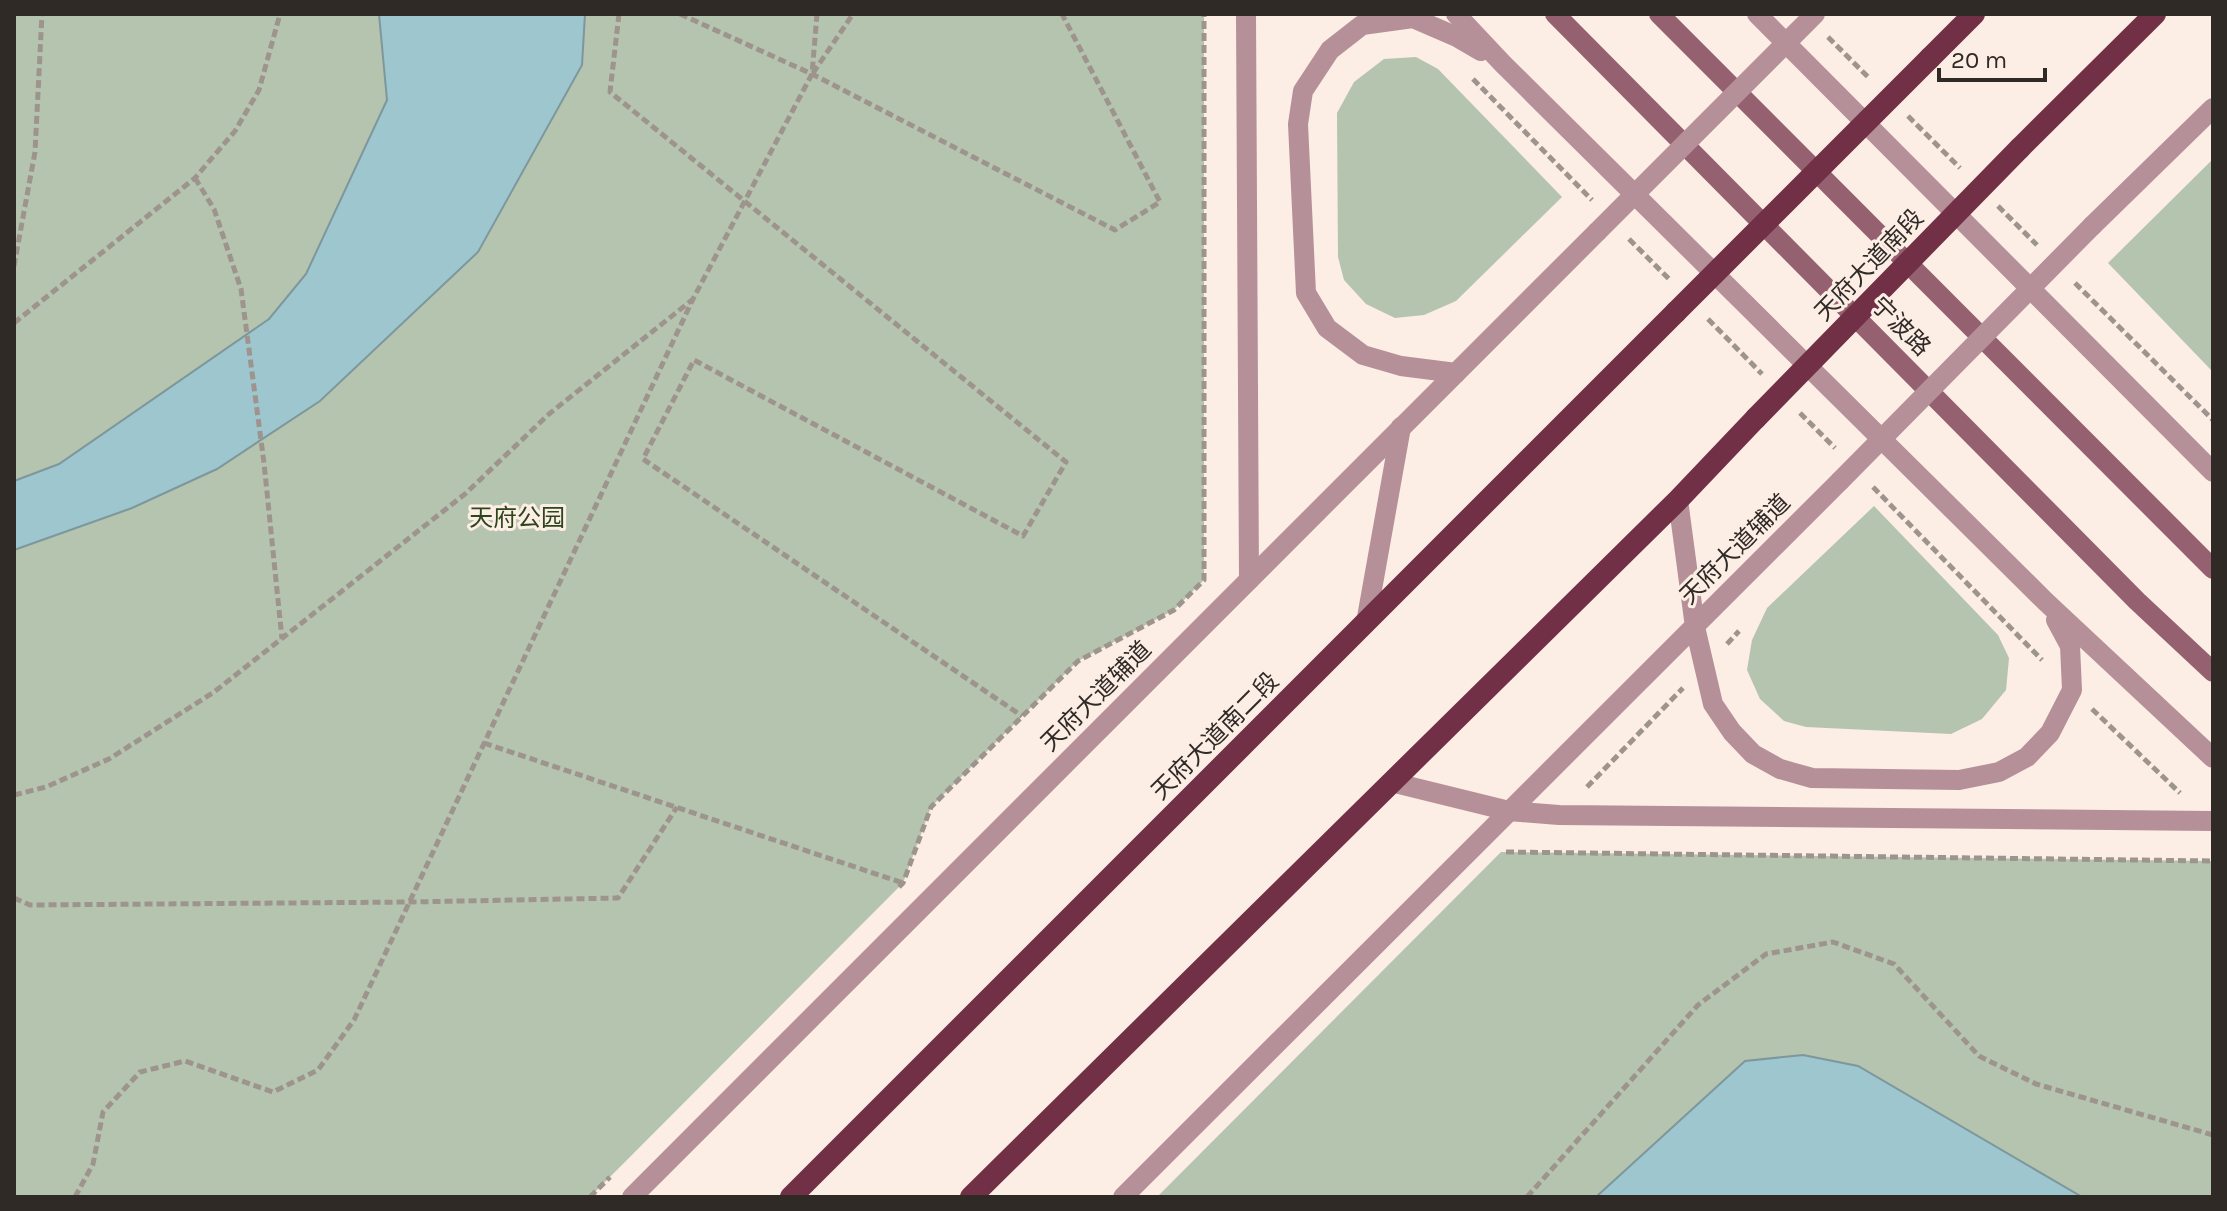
<svg xmlns="http://www.w3.org/2000/svg" width="2227" height="1211" font-family="Karla,'Noto Sans SC',sans-serif">
<style>
.green{fill:#b5c4ae}
.water{fill:#9ec6ce;stroke:#7d979c;stroke-width:2}
.lines{fill:none;stroke-linecap:round;stroke-linejoin:round}
.path{stroke:#9e948e;stroke-width:5;stroke-dasharray:8 4;stroke-linecap:butt}
.tertiary{stroke:#b59099;stroke-width:20}
.secondary{stroke:#956170;stroke-width:20}
.trunk{stroke:#723047;stroke-width:22}
.tertiary-bridge{stroke:#b59099;stroke-width:20}
.trunk-bridge{stroke:#723047;stroke-width:22}
.labels{text-anchor:middle;stroke-width:6;stroke-linejoin:round;paint-order:stroke}
.street-label{font-size:24px;fill:#302a27;stroke:#fcede5}
.park-label{font-size:24px;fill:#2b461d;stroke:#fcede5}
</style>
<rect width="100%" height="100%" fill="#fcede5"/>
<g class="green">
<polygon points="14,14 1204,14 1204,580 1174,610 1078,661 931,807 903,883 590,1197 14,1197"/>
<polygon points="1416,57 1438,69 1562,197 1456,301 1424,315 1395,318 1366,304 1344,280 1338,257 1337,113 1354,82 1384,59"/>
<polygon points="2213,159 2213,372 2108,263"/>
<polygon points="1874,506 1998,635 2009,658 2006,690 1982,719 1951,734 1806,727 1784,721 1760,699 1747,670 1752,640 1767,608"/>
<polygon points="1501,852 2213,861 2213,1197 1157,1197"/>
</g>
<g class="water">
<polygon points="379,14 585,14 582,65 478,252 320,401 217,469 132,508 14,550 14,481 59,464 269,319 306,274 387,100"/>
<polygon points="1803,1055 1858,1066 2082,1197 1596,1197 1745,1061"/>
</g>
<g class="lines">
<g class="path">
<polyline points="619,14 610,92 1066,462 1023,536 694,360 643,459 1022,716"/>
<polyline points="680,14 812,74 1115,230 1160,202 1062,14"/>
<polyline points="1828,37 1869,78"/>
<polyline points="813,73 853,14"/>
<polyline points="1473,79 1592,200"/>
<polyline points="1908,116 1960,168"/>
<polyline points="195,178 214,209 241,289 264,463 282,639"/>
<polyline points="1998,206 2037,245"/>
<polyline points="1629,239 1670,280"/>
<polyline points="14,266 35,152 42,14"/>
<polyline points="2075,283 2213,420"/>
<polyline points="1708,319 1762,374"/>
<polyline points="14,323 195,178 235,131 259,90 280,14"/>
<polyline points="1800,413 1835,448"/>
<polyline points="1873,487 2042,660"/>
<polyline points="1727,644 1739,631"/>
<polyline points="2092,709 2180,793"/>
<polyline points="484,743 903,883"/>
<polyline points="1587,787 1683,688"/>
<polyline points="14,795 46,787 109,759 214,692 465,494 549,414 692,300"/>
<polyline points="1506,852 2213,861"/>
<polyline points="899,887 903,883 931,807 1078,661 1174,610 1204,580 1204,14"/>
<polyline points="14,898 30,905 410,902 618,898 677,807"/>
<polyline points="75,1197 93,1164 103,1112 140,1072 185,1061 273,1092 318,1070 354,1020 693,299 812,74 817,14"/>
<polyline points="590,1197 610,1177"/>
<polyline points="1527,1197 1698,1005 1766,954 1833,942 1894,964 1979,1056 2036,1084 2213,1135"/>
</g>
<g class="tertiary">
<polyline points="1246,14 1249,580"/>
<polyline points="1456,14 1503,64 2046,602 2213,758"/>
<polyline points="1757,14 2213,472"/>
<polyline points="2092,226 2213,108"/>
<polyline points="1456,373 1401,366 1363,355 1327,328 1306,293 1298,124 1303,91 1330,50 1362,25 1413,18 1457,37 1481,51"/>
<polyline points="1678,500 1695,627 1713,704 1732,732 1753,754 1780,769 1812,778 1959,780 1999,772 2027,757 2050,733 2072,690 2070,646 2056,620"/>
<polyline points="1366,623 1401,427"/>
<polyline points="1391,782 1509,811 1559,815 2213,821"/>
<polyline points="632,1197 1597,232"/>
<polyline points="1123,1197 1840,481"/>
</g>
<g class="secondary">
<polyline points="1555,14 2137,601 2213,672"/>
<polyline points="1659,14 2213,569"/>
</g>
<g class="trunk">
<polyline points="1930,58 1974,14"/>
<polyline points="2020,148 2155,14"/>
<polyline points="791,1197 1676,312"/>
<polyline points="971,1197 1678,500 1756,418"/>
</g>
<g class="tertiary-bridge">
<polyline points="1597,232 1815,14"/>
<polyline points="1840,481 2092,226"/>
</g>
<g class="trunk-bridge">
<polyline points="1676,312 1930,58"/>
<polyline points="1756,418 2020,148"/>
</g>
</g>
<g class="labels">
<g class="street-label">
<text transform="translate(1869 265) rotate(-46)" y="8">天府大道南段</text>
<text transform="translate(1901 326) rotate(45)" y="8">宁波路</text>
<text transform="translate(1735 549) rotate(-45)" y="8">天府大道辅道</text>
<text transform="translate(1096 696) rotate(-45)" y="8">天府大道辅道</text>
<text transform="translate(1215 736) rotate(-45)" y="8">天府大道南二段</text>
</g>
<g class="park-label">
<text x="517" y="526">天府公园</text>
</g>
</g>
<rect width="2227" height="1211" fill="none" stroke="#302a27" stroke-width="32"/>
<path d="M1939 68v12h106v-12" fill="none" stroke="#302a27" stroke-width="4"/>
<text x="1951" y="68" font-size="24" fill="#302a27" stroke="#fcede5" stroke-width="6" paint-order="stroke">20 m</text>
</svg>
